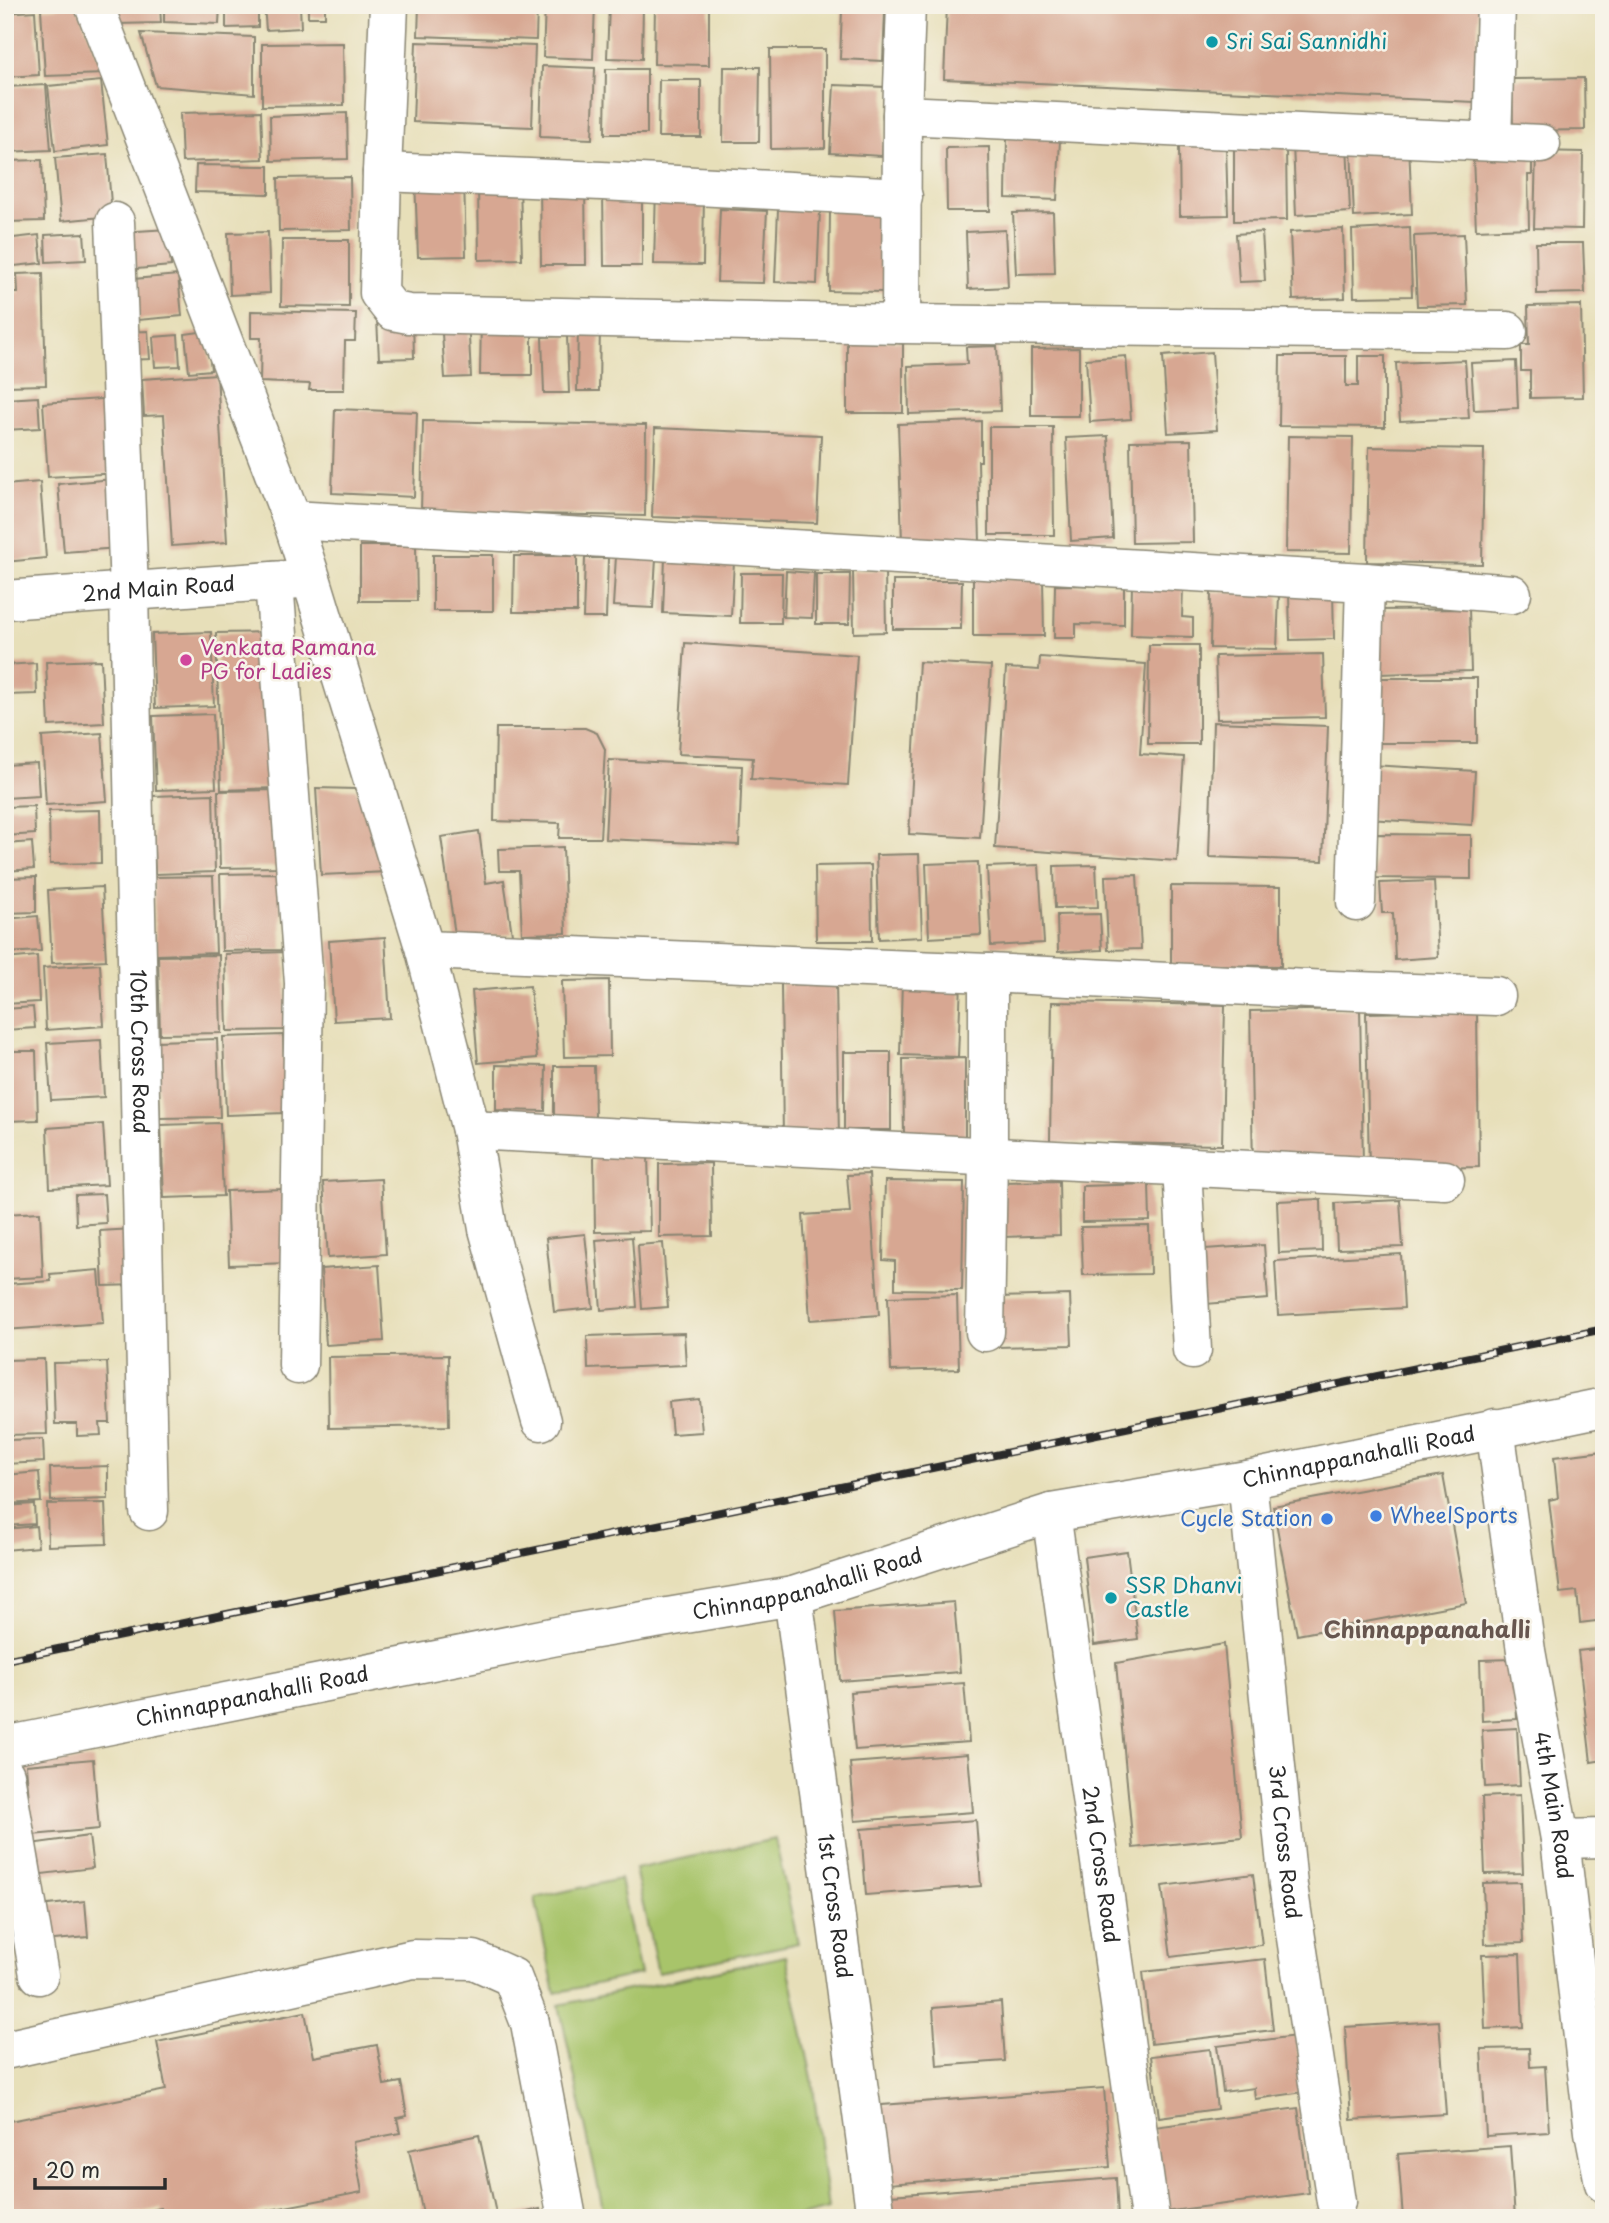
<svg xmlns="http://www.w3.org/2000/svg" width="1609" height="2223" font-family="'Playpen Sans',sans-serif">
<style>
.green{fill:#a8c46b;stroke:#6a784b;stroke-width:2}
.building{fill:#d7a792}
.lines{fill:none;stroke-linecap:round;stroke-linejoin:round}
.minor-casing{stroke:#898572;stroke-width:41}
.minor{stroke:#fff;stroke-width:38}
.rail-casing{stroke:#2b2b2b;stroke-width:8}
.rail{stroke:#f7f3e8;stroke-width:5;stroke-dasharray:16;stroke-linecap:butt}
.culture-dot{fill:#0f9aa8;stroke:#f7f3e8;stroke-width:2.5}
.hotel-dot{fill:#d1479c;stroke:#f7f3e8;stroke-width:2.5}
.shop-dot{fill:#3f7fe0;stroke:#f7f3e8;stroke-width:2.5}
.labels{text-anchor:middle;stroke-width:5;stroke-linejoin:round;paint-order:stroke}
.culture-label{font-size:21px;fill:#0d838f;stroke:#f7f3e8;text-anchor:start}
.street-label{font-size:21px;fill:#2b2b2b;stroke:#f7f3e8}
.hotel-label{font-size:21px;fill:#b23c85;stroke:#f7f3e8;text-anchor:start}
.shop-label{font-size:21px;fill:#366cbe;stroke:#f7f3e8;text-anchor:start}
.neighbourhood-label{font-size:23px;font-weight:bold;fill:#67564f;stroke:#f7f3e8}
</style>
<rect width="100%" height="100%" fill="#f7f3e8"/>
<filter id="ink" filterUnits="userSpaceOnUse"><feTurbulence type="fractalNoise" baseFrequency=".0143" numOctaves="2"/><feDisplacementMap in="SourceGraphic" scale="14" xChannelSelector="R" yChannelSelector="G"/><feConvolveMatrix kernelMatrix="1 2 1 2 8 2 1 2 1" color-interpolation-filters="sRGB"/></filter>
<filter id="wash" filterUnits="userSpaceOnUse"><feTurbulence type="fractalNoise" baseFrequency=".00686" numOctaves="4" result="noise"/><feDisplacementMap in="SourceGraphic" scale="28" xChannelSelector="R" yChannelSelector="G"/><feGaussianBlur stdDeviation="1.57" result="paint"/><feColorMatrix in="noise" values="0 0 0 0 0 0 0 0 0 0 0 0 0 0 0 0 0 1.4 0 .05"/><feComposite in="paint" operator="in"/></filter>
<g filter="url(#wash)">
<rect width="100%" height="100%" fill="#e7dfb9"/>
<g class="green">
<polygon points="775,1839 798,1943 658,1973 635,1869"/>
<polygon points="620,1879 640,1974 555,1993 535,1898"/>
<polygon points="786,1956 812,2078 828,2209 794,2218 605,2218 559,2005"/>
</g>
<g id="blocks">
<g class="building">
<polygon points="111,5 160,5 161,23 116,24"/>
<polygon points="164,5 220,5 219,24 164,22"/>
<polygon points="226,5 258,5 258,27 226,28"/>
<polygon points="264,5 300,5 301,28 266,30"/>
<rect x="308" y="5" width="17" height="12"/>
<polygon points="419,5 537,5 536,40 418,36"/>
<polygon points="545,5 595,5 593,59 543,57"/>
<polygon points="609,5 643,5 642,59 607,58"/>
<polygon points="655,5 709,5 709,65 654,64"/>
<polygon points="947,5 1479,5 1475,102 944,79"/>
<polygon points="77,6 105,74 45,76 41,9"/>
<polygon points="842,10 885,12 883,61 840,59"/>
<polygon points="35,11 39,75 5,77 5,13"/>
<polygon points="141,33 254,37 254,94 156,86"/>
<polygon points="416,42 535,46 532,127 413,122"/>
<polygon points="343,43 344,105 262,106 262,44"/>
<polygon points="770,49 825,49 825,148 771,149"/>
<polygon points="542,66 595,68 592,139 540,137"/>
<polygon points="724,67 760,67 759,142 723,142"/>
<polygon points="606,69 647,69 647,134 605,134"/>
<polygon points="1584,78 1585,130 1513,131 1512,79"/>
<polygon points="659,80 701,80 701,137 658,137"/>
<polygon points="101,81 108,145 55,151 48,86"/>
<polygon points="46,85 51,150 5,152 5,87"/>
<polygon points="834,85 886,87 882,156 830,153"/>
<polygon points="261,111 263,159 182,162 180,113"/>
<polygon points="347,113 348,159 271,161 270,116"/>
<polygon points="1007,137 1060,139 1057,200 1006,198"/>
<polygon points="1347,142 1350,212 1296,215 1293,144"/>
<polygon points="1409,144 1412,214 1354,217 1351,147"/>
<polygon points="1226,146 1228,215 1180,216 1179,147"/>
<polygon points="989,147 990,211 947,211 946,148"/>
<polygon points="1286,147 1287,220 1234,221 1234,148"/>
<polygon points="1536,151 1583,152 1582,229 1534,228"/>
<polygon points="107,154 112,216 61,221 55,158"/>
<polygon points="1532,155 1532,175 1528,175 1529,228 1476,230 1473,156"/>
<polygon points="42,160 44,221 5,222 5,161"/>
<polygon points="196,165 269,166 269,194 195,192"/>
<polygon points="350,177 351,230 279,231 278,178"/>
<polygon points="464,178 466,256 418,257 415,179"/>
<polygon points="478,182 520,182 522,259 479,260"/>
<polygon points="585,183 586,265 541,265 540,184"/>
<polygon points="656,188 704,189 703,265 654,264"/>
<polygon points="603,191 642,191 642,266 604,266"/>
<polygon points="720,209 767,211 763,283 717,282"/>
<polygon points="778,209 820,210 817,284 775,282"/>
<polygon points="830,210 885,211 884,292 829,291"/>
<polygon points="1053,212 1055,273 1016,274 1013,213"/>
<polygon points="1410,227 1412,296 1354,297 1352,230"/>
<polygon points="168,229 171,266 125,270 122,232"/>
<polygon points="1343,229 1345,298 1293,300 1290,232"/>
<polygon points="1005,230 1008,287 968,289 966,232"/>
<polygon points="268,232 270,293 230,295 228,233"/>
<polygon points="1262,232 1265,281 1239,282 1236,234"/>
<polygon points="84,233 86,260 46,262 45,235"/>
<polygon points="1464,234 1467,305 1417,306 1414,236"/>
<polygon points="39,235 42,263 5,267 5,239"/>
<polygon points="282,240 349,240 349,307 281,306"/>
<polygon points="1536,243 1583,243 1585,293 1537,294"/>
<polygon points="43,273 46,385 5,386 5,293 18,293 17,274"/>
<polygon points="178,275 182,316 138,320 134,279"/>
<polygon points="1581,305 1583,397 1530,398 1530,371 1521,371 1521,345 1529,345 1528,306"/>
<polygon points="251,311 356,313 355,341 345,341 344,390 309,390 310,384 260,382 261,338 251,338"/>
<polygon points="468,317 471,377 445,378 441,319"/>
<polygon points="413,318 414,358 379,359 377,319"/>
<polygon points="481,319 532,319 532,375 480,375"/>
<polygon points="578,323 600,323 599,391 577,391"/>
<polygon points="148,331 150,359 126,360 125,332"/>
<polygon points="207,331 211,370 189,372 185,334"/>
<polygon points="178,335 180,366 155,367 153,337"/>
<polygon points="567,336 569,393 544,393 542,337"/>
<rect x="847" y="341" width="56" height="72"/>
<polygon points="997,346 1000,411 909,414 908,366 967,364 966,347"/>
<polygon points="1079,348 1079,416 1031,416 1031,349"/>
<polygon points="1212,352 1217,430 1168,433 1163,356"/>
<polygon points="1126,356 1131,419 1090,422 1086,359"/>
<polygon points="1280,356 1346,356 1346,386 1358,386 1358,356 1385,356 1385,427 1279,426"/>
<polygon points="1465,360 1469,418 1400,421 1396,363"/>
<polygon points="1516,361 1518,408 1474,410 1471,363"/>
<polygon points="217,374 227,542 172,546 164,415 144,416 142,379"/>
<polygon points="38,397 40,428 5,430 5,399"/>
<polygon points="115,398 120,473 48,477 43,403"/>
<polygon points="335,409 417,412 414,497 332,493"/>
<polygon points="423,421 646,425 645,516 421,512"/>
<polygon points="981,421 981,461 978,461 980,544 902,541 898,424"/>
<polygon points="989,427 1053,427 1054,535 989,535"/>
<polygon points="655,428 821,435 817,523 652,517"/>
<polygon points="1108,436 1113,538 1071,541 1066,438"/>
<polygon points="1288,436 1353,437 1351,553 1286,552"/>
<polygon points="1191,440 1193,542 1132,543 1130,441"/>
<polygon points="1369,447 1484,449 1482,564 1367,562"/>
<polygon points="113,479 119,548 64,552 58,484"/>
<polygon points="40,482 46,558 5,562 5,485"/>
<polygon points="360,546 416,546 417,601 360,601"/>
<rect x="433" y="555" width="60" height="56"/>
<polygon points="514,556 577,556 577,612 513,612"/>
<polygon points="616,556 656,558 653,608 613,606"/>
<polygon points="585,558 608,558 606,618 583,618"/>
<polygon points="665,558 734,561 731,616 663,613"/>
<polygon points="885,570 886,632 854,633 853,571"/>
<polygon points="786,571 814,573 812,618 784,617"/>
<polygon points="741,573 782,573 781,623 740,623"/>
<polygon points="816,574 850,574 849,624 816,624"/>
<polygon points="973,578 1043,578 1044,636 973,636"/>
<polygon points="893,581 962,581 961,629 893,629"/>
<polygon points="1132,583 1183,585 1182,617 1193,618 1193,637 1131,635"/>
<polygon points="1055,585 1124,586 1124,625 1076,624 1076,638 1054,638"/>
<polygon points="1333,591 1334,639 1290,640 1289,592"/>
<polygon points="1211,592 1279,594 1277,649 1210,648"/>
<polygon points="1469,609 1471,671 1379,674 1378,610"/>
<polygon points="211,632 214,706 155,708 152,634"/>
<polygon points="271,632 276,788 221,790 216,633"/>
<polygon points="685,643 857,655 848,785 751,779 753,758 678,754"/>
<polygon points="1149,645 1199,645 1199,744 1148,744"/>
<polygon points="1323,654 1325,717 1217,719 1215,656"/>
<polygon points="1040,657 1146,664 1140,754 1184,757 1177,861 995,848 1006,668 1039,670"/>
<polygon points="101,660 104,723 49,726 46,662"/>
<polygon points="919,662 991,666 980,838 909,834"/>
<polygon points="36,663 37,694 5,695 5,665"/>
<rect x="1367" y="678" width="110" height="65"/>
<polygon points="213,714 216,788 156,790 153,716"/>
<polygon points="1213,722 1328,726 1323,861 1209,857"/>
<polygon points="496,728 585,728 597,733 605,749 600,838 559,838 560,823 494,821"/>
<polygon points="102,733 107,801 46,805 42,737"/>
<polygon points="609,760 742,766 739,845 605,839"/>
<polygon points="37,763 39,796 5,798 5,765"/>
<polygon points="1371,765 1475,771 1472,825 1367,819"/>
<polygon points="316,788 356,789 387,872 321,875"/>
<polygon points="278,790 280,867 220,868 218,791"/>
<polygon points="213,794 215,872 155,874 152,796"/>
<polygon points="34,806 35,834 5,836 5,807"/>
<polygon points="100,810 101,863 50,864 49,811"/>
<polygon points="479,831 486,883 504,880 512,934 456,942 441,837"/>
<polygon points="1375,834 1471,835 1471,879 1374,878"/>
<polygon points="32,842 34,869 5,871 5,844"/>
<polygon points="563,847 566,933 522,934 519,871 499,871 498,849"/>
<polygon points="919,854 922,937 879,939 876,855"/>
<polygon points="978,862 981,935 929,938 926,864"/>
<polygon points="871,865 872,941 816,941 815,866"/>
<polygon points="1039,865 1044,943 991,946 987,867"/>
<polygon points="1096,865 1098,907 1055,908 1054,866"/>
<polygon points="280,873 282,950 222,951 220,874"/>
<polygon points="1137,875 1141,949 1108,950 1105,876"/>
<polygon points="213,876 216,953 156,955 153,877"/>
<polygon points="36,877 36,912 5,913 5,878"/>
<polygon points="1434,881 1438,957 1395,960 1393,913 1382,913 1380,883"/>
<polygon points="1171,886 1281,887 1281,966 1171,965"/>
<polygon points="102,887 106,960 52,963 48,890"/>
<polygon points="1100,914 1102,950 1058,952 1057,915"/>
<polygon points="38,916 41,951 5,953 5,919"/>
<polygon points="385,937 390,1018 334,1021 329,941"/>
<polygon points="285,952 287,1030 227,1031 225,954"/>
<polygon points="219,955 221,1033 160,1034 158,956"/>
<polygon points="37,956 39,1002 5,1004 5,959"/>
<polygon points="100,964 104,1026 46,1030 43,968"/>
<polygon points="609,980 610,1056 564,1057 562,981"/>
<polygon points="902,980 961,982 958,1057 900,1055"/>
<polygon points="836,983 839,1136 783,1137 781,984"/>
<polygon points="530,986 537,1058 478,1063 472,991"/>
<polygon points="1052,1002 1225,1005 1222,1145 1050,1142"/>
<polygon points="33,1007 35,1028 5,1030 5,1009"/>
<polygon points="1360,1009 1363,1164 1253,1166 1250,1011"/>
<polygon points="1477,1011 1479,1167 1369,1169 1366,1013"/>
<polygon points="283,1035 286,1113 226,1115 223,1037"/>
<polygon points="217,1039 220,1117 160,1118 157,1041"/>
<polygon points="101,1040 104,1097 51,1100 47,1043"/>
<polygon points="5,1051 36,1051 38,1120 5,1121"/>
<rect x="844" y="1052" width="47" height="78"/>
<polygon points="965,1058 965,1137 904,1137 903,1059"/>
<polygon points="496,1065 546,1066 545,1111 496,1110"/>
<polygon points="554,1066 594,1066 595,1118 554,1118"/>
<polygon points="220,1123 223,1196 164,1198 161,1125"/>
<polygon points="103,1124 107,1185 50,1188 47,1128"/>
<polygon points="648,1155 650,1231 595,1232 594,1156"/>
<polygon points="711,1163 712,1236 659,1237 659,1164"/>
<polygon points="869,1174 879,1315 810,1320 803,1215 850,1212 847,1175"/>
<polygon points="381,1179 386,1254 328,1258 323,1182"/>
<polygon points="885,1181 964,1182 962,1290 895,1289 895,1261 883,1260"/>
<polygon points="1059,1181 1060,1235 1002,1237 1001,1182"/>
<polygon points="1149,1184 1150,1221 1082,1222 1082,1186"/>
<polygon points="285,1189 288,1263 229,1265 226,1191"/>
<polygon points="104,1194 106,1223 76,1225 75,1195"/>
<polygon points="1321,1199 1322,1251 1279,1253 1277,1201"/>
<polygon points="1400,1200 1403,1247 1337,1249 1335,1203"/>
<polygon points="40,1212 43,1277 5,1279 5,1214"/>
<polygon points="1149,1226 1150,1274 1083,1275 1081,1227"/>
<polygon points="133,1229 136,1285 103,1286 100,1231"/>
<polygon points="585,1234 593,1308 554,1312 546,1238"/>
<polygon points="632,1237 637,1307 601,1310 596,1240"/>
<polygon points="663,1243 668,1307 642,1309 638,1245"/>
<polygon points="1264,1245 1268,1299 1193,1305 1190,1250"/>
<polygon points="1401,1254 1404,1308 1278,1315 1275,1261"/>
<polygon points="379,1265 384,1341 326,1345 321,1269"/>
<polygon points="99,1270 103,1323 5,1330 5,1284 51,1281 50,1274"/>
<polygon points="957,1295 959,1369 891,1371 888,1297"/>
<polygon points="1070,1295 1072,1345 997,1347 996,1297"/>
<polygon points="684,1333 686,1365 588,1369 587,1336"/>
<polygon points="448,1355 449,1426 329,1428 328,1357"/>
<polygon points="44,1359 47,1434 5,1435 5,1360"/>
<polygon points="107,1362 110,1423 100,1423 101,1435 77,1436 77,1424 55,1424 53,1363"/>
<polygon points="699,1399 702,1432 672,1434 669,1402"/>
<polygon points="43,1439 44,1462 5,1464 5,1440"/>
<polygon points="1604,1451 1604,1620 1580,1623 1577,1591 1560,1593 1549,1500 1558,1498 1554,1457"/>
<polygon points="108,1466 108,1499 51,1501 50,1468"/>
<polygon points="39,1472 41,1502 5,1504 5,1475"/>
<polygon points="1443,1475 1466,1603 1297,1635 1273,1506"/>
<polygon points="105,1503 107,1544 48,1546 47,1504"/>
<polygon points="34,1504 35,1524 5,1526 5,1506"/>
<polygon points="36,1526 38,1547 5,1550 5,1529"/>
<polygon points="1127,1551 1138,1639 1094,1645 1084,1557"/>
<polygon points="954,1602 960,1672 840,1681 835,1611"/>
<polygon points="1224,1644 1242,1837 1133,1848 1116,1663"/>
<polygon points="1604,1648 1604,1760 1591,1762 1578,1651"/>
<polygon points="1514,1659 1517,1719 1482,1721 1480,1660"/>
<polygon points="964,1683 969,1742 855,1750 850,1692"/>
<polygon points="1517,1728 1520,1785 1485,1787 1482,1730"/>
<polygon points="968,1754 973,1812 855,1821 850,1763"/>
<polygon points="93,1759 99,1829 32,1835 26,1765"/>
<polygon points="1520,1795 1523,1873 1485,1874 1482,1797"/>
<polygon points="976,1820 981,1886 866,1895 861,1829"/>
<polygon points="89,1836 93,1868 34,1875 30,1844"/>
<polygon points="1253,1874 1262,1945 1171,1957 1162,1886"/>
<polygon points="1521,1882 1523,1943 1485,1944 1483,1883"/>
<polygon points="85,1901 88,1937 43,1941 39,1906"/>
<polygon points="11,1911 17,1944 5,1946 5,1912"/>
<polygon points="1520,1954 1523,2027 1485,2029 1482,1955"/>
<polygon points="1265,1959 1273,2030 1151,2044 1143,1972"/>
<polygon points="1001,2002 1005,2061 937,2066 933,2008"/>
<polygon points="305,2012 314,2057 377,2045 384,2085 401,2082 407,2116 397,2118 400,2133 353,2142 362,2192 230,2218 162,2218 161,2208 116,2218 5,2218 5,2122 166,2090 157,2042"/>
<polygon points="1439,2021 1446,2114 1351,2120 1345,2027"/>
<polygon points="1296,2036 1304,2092 1255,2099 1254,2088 1223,2092 1217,2046"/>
<polygon points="1529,2048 1530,2067 1545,2066 1549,2132 1486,2136 1481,2049"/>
<polygon points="1210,2049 1217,2109 1159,2117 1151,2056"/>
<polygon points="1104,2088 1110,2167 875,2185 869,2106"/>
<polygon points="1298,2108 1309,2193 1164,2212 1154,2127"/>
<polygon points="479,2135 497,2218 424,2218 409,2150"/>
<polygon points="1510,2146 1515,2218 1403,2218 1398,2154"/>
<polygon points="1116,2178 1118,2218 893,2218 891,2195"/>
<polygon points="540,2209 542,2218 506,2218 505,2217"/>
</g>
</g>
</g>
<g filter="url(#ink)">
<use href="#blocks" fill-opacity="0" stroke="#898572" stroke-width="2"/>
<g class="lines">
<defs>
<g id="minor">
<polyline points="94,5 292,520 311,578 425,950 471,1130 488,1229 541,1421"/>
<polyline points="389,5 382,172 379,293 393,311 409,314 901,324 1508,331"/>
<polyline points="902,115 1541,144"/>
<polyline points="1492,142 1496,5"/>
<polyline points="382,172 602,181 903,197"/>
<path id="s1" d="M115,222L129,591L149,1511"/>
<polyline points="901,324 902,115 906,5"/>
<polyline points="292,520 1365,582 1356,902"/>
<polyline points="274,581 304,983 298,1365"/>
<polyline points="1365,582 1512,594"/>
<path id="s2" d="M5,600L300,579"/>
<polyline points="425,950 988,973 1329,990 1496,996"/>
<polyline points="471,1130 1445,1180"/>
<polyline points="1182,1167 1192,1350"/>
<polyline points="985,1332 988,1157 988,973"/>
<path id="s3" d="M1495,1428L1526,1651L1560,1839L1594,2132L1604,2183"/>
<path id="s4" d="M1247,1480L1288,1885L1336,2202"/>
<path id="s5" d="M1051,1513L1150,2218"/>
<path id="s6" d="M793,1596L876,2218"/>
<path id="s7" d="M5,1746L572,1633L793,1596L1051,1513L1247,1480L1604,1407"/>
<polyline points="5,1775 39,1975"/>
<polyline points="1560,1839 1604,1838"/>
<polyline points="5,2050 413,1959 474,1960 512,1977 530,2023 567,2218"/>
</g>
</defs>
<use href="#minor" class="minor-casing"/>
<use href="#minor" class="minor"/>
<defs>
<polyline id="rail" points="5,1660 1604,1329"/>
</defs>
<use href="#rail" class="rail-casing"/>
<use href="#rail" class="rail"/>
</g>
</g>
<g class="culture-dot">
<circle cx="1212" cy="42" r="7"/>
<circle cx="1111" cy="1598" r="7"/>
</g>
<circle class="hotel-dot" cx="186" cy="660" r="7"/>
<g class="shop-dot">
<circle cx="1376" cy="1516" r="7"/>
<circle cx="1327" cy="1519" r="7"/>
</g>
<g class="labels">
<g class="culture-label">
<text x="1226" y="49">Sri Sai Sannidhi</text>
<text x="1125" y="1593">SSR Dhanvi<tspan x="1125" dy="24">Castle</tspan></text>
</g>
<g class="street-label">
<text dy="7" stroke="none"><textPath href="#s2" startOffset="154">2nd Main Road</textPath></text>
<text dy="7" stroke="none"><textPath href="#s1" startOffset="830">10th Cross Road</textPath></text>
<text dy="7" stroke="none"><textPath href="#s7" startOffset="1386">Chinnappanahalli Road</textPath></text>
<text dy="7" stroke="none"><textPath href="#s7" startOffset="819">Chinnappanahalli Road</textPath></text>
<text dy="7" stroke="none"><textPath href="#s7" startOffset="252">Chinnappanahalli Road</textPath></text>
<text dy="7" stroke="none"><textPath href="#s3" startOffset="382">4th Main Road</textPath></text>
<text dy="7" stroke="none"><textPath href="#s4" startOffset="364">3rd Cross Road</textPath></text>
<text dy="7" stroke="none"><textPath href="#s5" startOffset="355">2nd Cross Road</textPath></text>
<text dy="7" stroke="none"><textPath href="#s6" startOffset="313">1st Cross Road</textPath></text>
</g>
<g class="hotel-label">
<text x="200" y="655">Venkata Ramana<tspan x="200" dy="24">PG for Ladies</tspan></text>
</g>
<g class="shop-label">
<text x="1390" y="1523">WheelSports</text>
<text x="1313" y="1526" text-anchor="end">Cycle Station</text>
</g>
<g class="neighbourhood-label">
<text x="1427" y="1638">Chinnappanahalli</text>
</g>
</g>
<rect width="1609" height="2223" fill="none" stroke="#f7f3e8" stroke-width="28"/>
<path d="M35 2178v10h130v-10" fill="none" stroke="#2b2b2b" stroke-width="3.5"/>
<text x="46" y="2178" font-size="21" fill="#2b2b2b" stroke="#f7f3e8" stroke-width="5" paint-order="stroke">20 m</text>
</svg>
